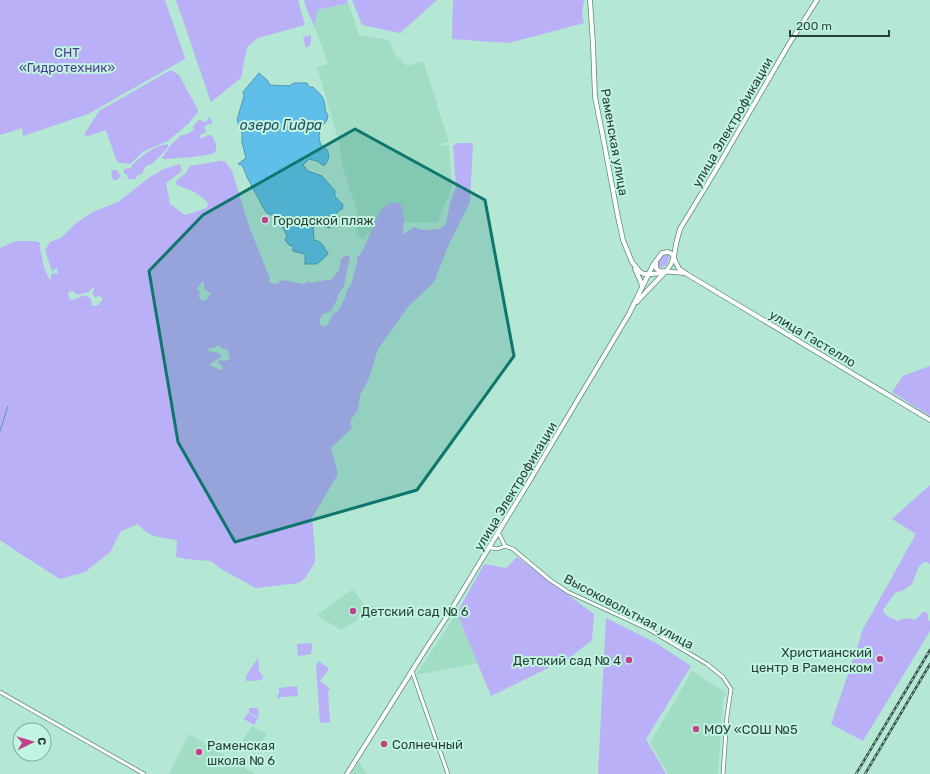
<svg xmlns="http://www.w3.org/2000/svg" width="930" height="774" font-family="Rubik,sans-serif">
<style>
.built{fill:#a1dcc5}
.green{fill:#b9b0f8;fill-rule:evenodd}
.water{fill:#60bfe9;stroke:#5099b4}
.lines{fill:none;stroke-linecap:round;stroke-linejoin:round}
.stream{stroke:#5099b4;stroke-width:1}
.minor-casing{stroke:#5c8c7b;stroke-width:4.5}
.major-casing{stroke:#5c8c7b;stroke-width:5.5}
.minor{stroke:#fff;stroke-width:3}
.major{stroke:#fff;stroke-width:4}
.rail-casing{stroke:#3a5349;stroke-width:2.5}
.rail{stroke:#c1f4e1;stroke-width:1;stroke-dasharray:3;stroke-linecap:butt}
.marked{fill:#0f766e;fill-opacity:0.2;stroke:#0f766e;stroke-width:3;stroke-linejoin:round}
.poi-dot{fill:#c2418a;stroke:#c1f4e1;stroke-width:1.5}
.labels{text-anchor:middle;stroke-width:4;stroke-linejoin:round;paint-order:stroke}
.park-label{font-size:13px;fill:#4f3c93;stroke:#c1f4e1}
.street-label{font-size:13px;fill:#2b4038;stroke:#c1f4e1}
.poi-label{font-size:13px;fill:#2b4038;stroke:#c1f4e1;text-anchor:start}
.water-label{font-size:14px;font-style:italic;fill:#244d5f;stroke:#c1f4e1}
</style>
<rect width="100%" height="100%" fill="#b4e7d4"/>
<g class="built">
<polygon points="348,3 359,35 389,40 396,56 407,66 423,61 449,142 442,143 442,146 449,145 452,185 438,222 396,222 367,234 365,239 356,235 357,210 343,168 339,143 317,67 328,64 315,27 317,10"/>
<polygon points="353,589 365,606 384,607 384,614 369,613 341,630 317,615"/>
<polygon points="457,613 478,663 416,675"/>
<polygon points="692,671 726,693 723,698 718,774 668,774 650,742 669,711"/>
<polygon points="252,726 267,734 256,750 242,741"/>
<polygon points="189,734 255,774 169,774"/>
<polygon points="359,762 367,774 351,774"/>
</g>
<g class="green">
<polygon points="0,0 165,0 184,55 185,59 88,114 23,136 22,128 0,135"/>
<polygon points="176,0 298,0 305,25 258,38 247,47 241,78 211,102"/>
<polygon points="304,0 347,0 348,3 317,10 315,27 307,10"/>
<polygon points="352,0 437,0 400,33 362,25"/>
<polygon points="453,0 584,0 582,15 584,23 509,43 452,39"/>
<polygon points="311,35 311,40 310,45 306,48 303,37"/>
<polygon points="171,70 179,75 197,108 198,112 189,123 168,141 144,151 130,164 121,163 117,162 106,130 88,136 84,135 99,111"/>
<path d="M208,118H210L212,122V124H208L207,125L204,127L206,131L203,134H201L200,137L202,139C205,136 206,135 211,135C215,139 218,146 215,152L212,154L193,157L164,159L162,158L170,146L181,135H185L194,130L193,126L199,120H201L204,122H206Z"/>
<path d="M458,143H473L470,202L449,244L434,282L408,307L378,349L369,378L360,395L358,410L350,421L352,428L331,448L338,474L312,518L315,551V562L306,577L299,583L256,588L221,569L211,561L186,559L176,557L177,540C159,537 150,538 138,524L121,531L110,552L85,572L60,579L16,551L0,540V248L16,241H35L40,243C40,251 44,274 51,280V276L52,273L58,274L57,268L52,271L45,250L50,242L61,238L76,223L93,212L118,202L150,177L164,169L180,164L182,171L166,183L170,204L185,215L207,208L208,203C198,192 190,190 177,185L176,182L178,179L185,174L190,166L220,161H225L232,171L249,226L270,279L269,281L270,283L277,284L281,280L304,284L309,281L311,283L327,280H331L339,270L341,259L345,256H349L350,257L348,265L344,286L338,295L337,300L331,311L327,313H325L323,314L320,319V325L324,326V327L328,324L333,314L338,311L345,298L347,290L351,285L357,263V258L363,250L381,209L391,203H400L404,215L403,234L414,227L423,230L440,229L446,224L450,203L456,187L453,146ZM202,282H204V289L206,291L211,293L206,300L202,301L199,297L200,292L197,289ZM93,287L94,289L92,294L95,297L100,296L103,299L98,305L92,306L91,299L86,295L72,300L69,299L68,292L73,291L77,295L89,292ZM218,345L222,349H227L230,359L225,361L220,360L218,363L223,367V370L219,369L209,365L222,356L219,353L208,351L209,348H214Z"/>
<path d="M168,144V147L163,153L153,163L145,167L142,174L137,175L135,179H128L127,174H124V169L131,168L132,165C142,156 153,146 168,144Z"/>
<polygon points="112,170 116,170 121,176 117,180 113,180 111,173"/>
<path d="M664,253L669,255C670,260 666,267 660,268L657,265V262Z"/>
<polygon points="930,366 930,416 892,392 903,376"/>
<path d="M930,485V564L927,562H924L919,566L912,584L904,590L895,593L883,610C885,617 892,618 898,621C903,617 909,618 915,620L923,612H926L928,614V620L930,621V631L863,741L831,724L860,639L862,631L916,534L892,519Z"/>
<polygon points="517,557 594,614 592,640 563,663 558,663 491,696 457,613 484,564 506,568"/>
<polygon points="606,618 656,643 691,666 646,739 666,774 598,774"/>
<polygon points="312,643 312,650 311,652 311,654 298,656 297,644"/>
<polygon points="257,659 258,659 259,671 264,678 262,678 262,680 246,681 246,676"/>
<polygon points="319,661 329,669 320,681 330,689 328,691 330,722 320,723 316,665"/>
<polygon points="297,686 298,696 280,697 278,700 277,695 279,694 279,688"/>
<polygon points="249,708 258,708 259,718 249,713"/>
<polygon points="248,713 258,719 254,725 244,719"/>
</g>
<path class="water" d="M259,73L267,80L270,85L289,86L294,83H307L309,87H313C317,91 323,96 324,101C326,107 324,110 328,115C327,124 324,122 321,129C318,134 319,140 321,145C330,149 331,158 324,166L317,161L309,159L303,165L308,171L322,176L335,191C333,198 339,199 343,205L342,209L338,211L330,228L316,224L313,228L314,240C325,243 321,245 328,253L326,256L317,264H305V254L293,251V246L289,245L285,240L287,236L283,228L278,224L274,216L267,213L264,209L247,177L244,169L242,165L238,164L246,158L242,142V133L237,120L244,96L243,92Z"/>
<g class="lines">
<polyline class="stream" points="0,431 8,406"/>
<defs>
<g id="minor">
<polyline points="498,532 505,546 513,549 550,580 568,592 650,630 707,664 723,677 731,689 727,716 723,774"/>
<path d="M489,547C496,550 499,549 505,546"/>
<polyline points="412,670 414,677 448,774"/>
<polyline points="0,692 144,774"/>
</g>
<g id="major">
<polyline points="590,0 593,44 595,97 602,132 618,217 623,240 632,262 640,272 644,274 652,274 663,273"/>
<polyline points="656,261 656,268 659,271 685,273"/>
<polyline points="635,269 641,282 642,287"/>
<polyline points="637,302 646,292 667,270 671,264 674,257 676,244 680,229 717,168 789,44 817,0"/>
<polyline points="347,774 427,647 448,615 527,485 629,314 653,265 662,253 668,252 672,254 679,269 685,273 930,420"/>
</g>
</defs>
<use href="#minor" class="minor-casing"/>
<use href="#major" class="major-casing"/>
<use href="#minor" class="minor"/>
<use href="#major" class="major"/>
<defs>
<g id="rail">
<polyline points="856,774 930,650"/>
<polyline points="865,774 930,664"/>
</g>
</defs>
<use href="#rail" class="rail-casing"/>
<use href="#rail" class="rail"/>
</g>
<path class="marked" d="M355,129L485,200L514,356L417,490L235,542L178,442L149,271L203,215Z"/>
<g class="poi-dot">
<circle cx="265" cy="220" r="4"/>
<circle cx="353" cy="611" r="4"/>
<circle cx="880" cy="659" r="4"/>
<circle cx="629" cy="660" r="4"/>
<circle cx="696" cy="729" r="4"/>
<circle cx="384" cy="744" r="4"/>
<circle cx="199" cy="752" r="4"/>
</g>
<g class="labels">
<g class="park-label">
<text x="67" y="57">СНТ<tspan x="67" dy="15">«Гидротехник»</tspan></text>
</g>
<g class="street-label">
<text transform="translate(732 122) rotate(-60)" y="5">улица Электрофикации</text>
<text transform="translate(615 142) rotate(80)" y="5">Раменская улица</text>
<text transform="translate(813 338) rotate(31)" y="5">улица Гастелло</text>
<text transform="translate(515 486) rotate(-59)" y="5">улица Электрофикации</text>
<text transform="translate(629 611) rotate(28)" y="5">Высоковольтная улица</text>
</g>
<g class="poi-label">
<text x="273" y="225">Городской пляж</text>
<text x="361" y="616">Детский сад № 6</text>
<text x="872" y="657" text-anchor="end">Христианский<tspan x="872" dy="15">центр в Раменском</tspan></text>
<text x="621" y="665" text-anchor="end">Детский сад № 4</text>
<text x="704" y="734">МОУ «СОШ №5</text>
<text x="392" y="749">Солнечный</text>
<text x="207" y="750">Раменская<tspan x="207" dy="15">школа № 6</tspan></text>
</g>
<g class="water-label">
<text x="281" y="130">озеро Гидра</text>
</g>
</g>
<g transform="translate(32 742) rotate(85)"><circle r="19" fill="#c1f4e1" stroke="#85ac9d"/>
<path d="M0-3L7 15L0 10L-7 15Z" fill="#c2418a"/>
<text y="-6" font-size="11" font-weight="bold" text-anchor="middle" fill="#2b4038">С</text>
</g>
<path d="M790 30v6h99v-6" fill="none" stroke="#2b4038" stroke-width="2"/>
<text x="796" y="30" font-size="12" fill="#2b4038" stroke="#c1f4e1" stroke-width="3" paint-order="stroke">200 m</text>
</svg>
